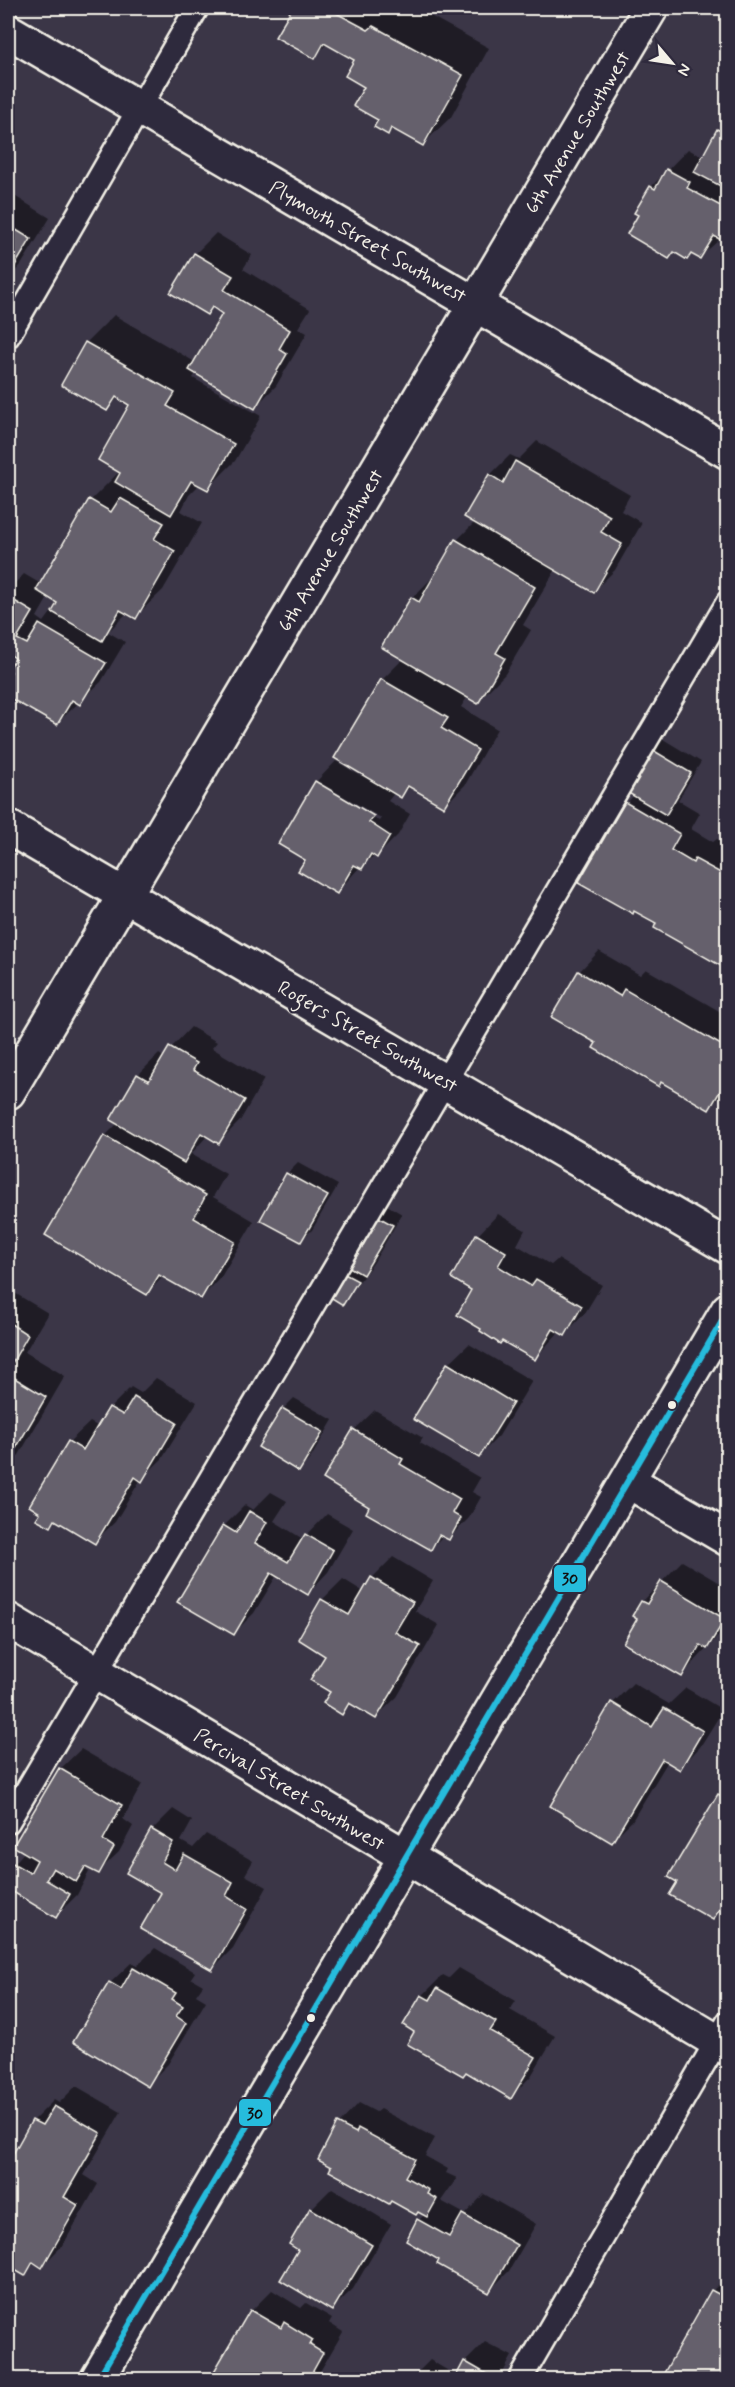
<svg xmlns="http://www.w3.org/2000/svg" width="735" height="2387" font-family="Mynerve,sans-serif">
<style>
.shadow{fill:#0007;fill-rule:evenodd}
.building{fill:#65616c;stroke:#f4f1e8;stroke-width:1.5}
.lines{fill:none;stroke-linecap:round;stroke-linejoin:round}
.service-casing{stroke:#f4f1e8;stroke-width:27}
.minor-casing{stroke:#f4f1e8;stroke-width:38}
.service{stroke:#2f2a3d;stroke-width:22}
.minor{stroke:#2f2a3d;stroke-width:33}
.bus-1-casing{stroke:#2f2a3d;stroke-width:10}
.bus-1{stroke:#26bcdd;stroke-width:6}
.bus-dot{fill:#f4f1e8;stroke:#2f2a3d;stroke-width:2}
.labels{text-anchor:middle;stroke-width:4.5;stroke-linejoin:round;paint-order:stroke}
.street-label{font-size:20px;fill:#f4f1e8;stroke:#2f2a3d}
.line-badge{stroke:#2f2a3d;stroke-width:2}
.pale-badge-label{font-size:16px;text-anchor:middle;font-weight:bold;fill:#111}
</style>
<rect width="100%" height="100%" fill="#3b3647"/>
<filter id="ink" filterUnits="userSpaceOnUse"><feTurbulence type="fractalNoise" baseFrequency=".0167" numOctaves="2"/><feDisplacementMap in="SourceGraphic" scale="12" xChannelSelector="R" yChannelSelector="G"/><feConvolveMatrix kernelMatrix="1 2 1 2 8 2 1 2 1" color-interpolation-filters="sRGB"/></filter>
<g filter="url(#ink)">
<g class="shadow">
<polygon points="294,8 416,8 489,48 451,117 423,144 393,128 388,133 356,59 328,43 314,57 277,36"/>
<polygon points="728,121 728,232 700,257 692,253 687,258 640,214 651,187 688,149 703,157 718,130"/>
<polygon points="8,192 50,218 21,265 8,279"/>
<path d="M216,233L252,255L243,269L310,309L298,328L307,333L276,386L255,407L197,372L193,378L261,416L235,461L208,488L200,484L189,495L181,511L202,523L163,590L135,617L128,612L108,632L125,642L101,682L57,723L8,695V681L17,657L8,651V590L24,574L41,584L91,500L120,471L131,405L119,397L107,409L86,343L114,315L195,362L224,313L213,306L207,313L195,254ZM49,596L59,602L44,622L37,617Z"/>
<path d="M537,441L630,495L621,511L642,523L615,570L594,591L556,569L523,625L531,630L505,674L477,702L468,696L461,707L497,729L465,785L444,806L411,786L401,796L395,792L388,801L410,814L398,835L377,856L375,855L360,867L337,892L307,860L316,782L336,761L361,776L362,773L336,758L382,680L404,658L412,598L438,572L457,540L475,522L490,475L510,455L519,459ZM320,783L381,818L379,821L320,786Z"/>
<polygon points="663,739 701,762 678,800 700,813 691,829 713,842 717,839 728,845 728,969 658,923 580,882 627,803 634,795 652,750"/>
<polygon points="599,951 640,975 646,969 728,1016 728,1089 709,1108 663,1081 658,1085 598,1042 579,972"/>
<polygon points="191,1027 217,1042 212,1048 264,1079 240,1121 219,1142 208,1135 191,1154 226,1174 213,1197 254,1221 221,1277 201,1298 164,1276 147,1293 105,1136 118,1123 138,1075 159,1054 165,1058 171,1048"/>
<polygon points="298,1163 338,1185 312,1230 301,1240 262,1219 287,1174"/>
<polygon points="385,1204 402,1214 374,1262 343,1303 329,1295"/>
<polygon points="498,1214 525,1230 517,1245 551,1265 558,1259 602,1285 585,1313 565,1334 560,1331 535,1358 473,1289 453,1277 478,1235"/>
<polygon points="8,1289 48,1313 25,1352 65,1376 19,1455 8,1466"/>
<polygon points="469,1344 532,1381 499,1436 479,1456 448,1364"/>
<polygon points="156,1378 197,1402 162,1459 141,1479 115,1522 94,1542 56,1519 51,1525 69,1442 90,1422 99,1427 110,1408 131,1387 141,1393"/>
<polygon points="294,1398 333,1420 310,1459 299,1470 260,1447 283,1409"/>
<polygon points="375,1410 423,1438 420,1443 480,1478 472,1492 481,1497 469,1518 448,1539 443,1536 431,1548 371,1506 354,1430"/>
<polygon points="271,1492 287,1501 274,1521 303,1539 327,1514 353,1529 328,1572 308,1593 277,1575 254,1613 234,1633 224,1526 245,1505 253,1510"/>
<polygon points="393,1557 433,1581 415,1611 439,1625 397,1697 376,1717 352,1703 342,1713 332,1692 322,1600 343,1579 364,1592 372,1578"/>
<polygon points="682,1561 728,1588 728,1626 681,1676 639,1618 642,1602"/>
<polygon points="633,1683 669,1704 686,1688 723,1710 700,1747 680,1768 668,1761 632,1821 611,1841 613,1703"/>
<polygon points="81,1749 142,1784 123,1819 133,1826 119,1852 98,1872 89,1867 86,1870 89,1872 77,1895 56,1916 8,1888 8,1871 25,1851 60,1769"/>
<polygon points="728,1787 728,1907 725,1905 713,1918 719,1795"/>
<polygon points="173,1809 192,1821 181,1841 193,1848 206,1834 253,1861 245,1875 267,1887 233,1948 212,1969 163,1892 152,1830"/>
<polygon points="155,1948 195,1972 191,1978 203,1985 196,1995 206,2001 168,2064 147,2085 110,1983 131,1963 137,1966"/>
<polygon points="459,1968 516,2001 510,2010 555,2036 531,2076 511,2097 467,2071 416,2032 422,1996 443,1975 449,1978"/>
<polygon points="76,2086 121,2112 84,2175 98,2184 63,2245 42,2266 36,2262 24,2274 8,2264 8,2166 33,2121 54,2100 59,2103"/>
<polygon points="359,2103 376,2112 380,2109 435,2138 425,2156 448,2169 446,2173 457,2178 441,2201 465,2214 484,2194 536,2224 509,2271 489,2291 441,2259 419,2220 425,2214 320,2159 339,2124"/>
<polygon points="332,2188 391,2224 353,2289 332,2309 311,2209"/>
<polygon points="728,2276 728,2380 712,2291"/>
<polygon points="272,2290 301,2308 306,2303 332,2318 329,2323 343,2332 315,2380 211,2380 251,2311"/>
<polygon points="485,2342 512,2356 499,2380 410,2380 430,2360 457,2376 465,2362"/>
</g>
<g class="building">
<polygon points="292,8 327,8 368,30 373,26 463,75 423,146 391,128 388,135 374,127 378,120 353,106 364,87 345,76 354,60 324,43 315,59 275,37"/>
<polygon points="717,129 728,135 728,190 694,172"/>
<polygon points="666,169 690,182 687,188 728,210 728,230 721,240 714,236 700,259 691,254 687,260 674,252 669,259 627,234 638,215 634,213 650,186 655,189"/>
<polygon points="8,225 31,239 8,277"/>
<polygon points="194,253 233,276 224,290 290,330 279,349 287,354 255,409 189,370 222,314 212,307 207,315 170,293"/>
<polygon points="85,342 175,393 167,406 234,444 208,490 191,481 171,515 115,482 120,473 98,460 129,405 116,397 107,411 61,385"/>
<polygon points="515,461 610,516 601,532 622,544 594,593 464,517 489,474 503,483"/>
<polygon points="120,498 164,523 154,539 175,551 136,619 120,610 102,641 52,612 57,603 36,590 89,499 111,512"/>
<polygon points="455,539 535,587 496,653 505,658 478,704 381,647 411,597 419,602"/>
<polygon points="8,597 33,612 17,639 27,644 39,624 106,663 80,705 72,700 57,725 8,697 8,678 11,672 8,671 15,658 8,653"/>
<polygon points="381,679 448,718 441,728 478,750 444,807 408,786 401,798 334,758"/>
<polygon points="651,749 691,773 666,815 625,791"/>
<polygon points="315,781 374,816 369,822 390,836 377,858 371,854 362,869 354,865 337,894 298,871 305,860 278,844"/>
<polygon points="625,802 680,834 671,850 693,863 695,859 728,877 728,970 654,928 656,923 634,911 633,914 578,883"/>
<polygon points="578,971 620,996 624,989 728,1049 728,1078 709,1110 661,1082 659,1087 593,1048 596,1043 551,1017"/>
<polygon points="169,1047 197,1063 193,1070 245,1100 219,1144 201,1133 184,1163 110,1120 137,1074 149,1081"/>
<polygon points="104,1135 206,1195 194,1218 235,1242 201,1299 159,1275 147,1295 45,1235"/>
<polygon points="286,1173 328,1196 301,1242 260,1220"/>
<polygon points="373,1214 393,1225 363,1275 344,1264"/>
<polygon points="476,1234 506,1252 498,1266 531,1286 536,1279 582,1306 565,1336 553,1329 535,1360 502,1341 500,1344 480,1331 481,1329 457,1315 471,1290 451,1278"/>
<polygon points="341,1272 358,1281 343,1305 327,1295"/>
<polygon points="8,1322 28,1335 8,1370"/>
<polygon points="447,1363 513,1403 479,1458 413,1419"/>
<polygon points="8,1374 46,1397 8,1462"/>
<polygon points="134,1397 177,1423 142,1482 135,1477 95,1544 55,1520 51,1527 36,1519 40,1513 29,1506 68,1441 83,1450 109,1407 123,1415"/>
<polygon points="282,1408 323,1432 299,1472 258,1447"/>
<polygon points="353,1429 403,1459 400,1464 460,1499 452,1513 461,1518 449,1540 439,1535 431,1550 366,1513 369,1507 323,1479"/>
<polygon points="249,1511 267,1522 255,1543 288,1562 305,1534 333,1550 308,1595 271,1573 234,1635 177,1602 223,1525 236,1533"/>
<polygon points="371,1577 413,1602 395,1632 420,1646 376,1719 349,1703 342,1715 323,1703 330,1692 310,1680 325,1656 298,1639 321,1599 349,1615"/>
<polygon points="661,1581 725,1619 707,1649 700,1645 682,1677 623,1643 637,1619 632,1616 641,1601 647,1604"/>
<polygon points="611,1702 652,1727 664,1708 703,1731 680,1770 662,1759 612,1843 550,1806"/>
<polygon points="59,1768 122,1805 103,1840 114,1847 99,1874 85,1867 76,1882 53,1868 46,1880 70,1894 56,1918 8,1889 8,1868 11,1862 30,1873 37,1860 13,1846"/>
<polygon points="718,1794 726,1798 728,1796 728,1908 722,1905 713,1920 669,1895 677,1882 668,1877"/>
<polygon points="151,1829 173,1842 162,1862 175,1870 184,1854 233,1882 226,1896 247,1909 212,1970 140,1929 161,1893 126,1873"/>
<polygon points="133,1968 176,1993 172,1999 183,2006 176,2016 186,2023 148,2087 73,2042 109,1982 121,1989"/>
<polygon points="437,1988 496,2022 490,2031 536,2057 511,2099 466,2072 463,2076 407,2044 414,2032 403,2025 421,1995 430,2000"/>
<polygon points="54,2106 101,2133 64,2197 78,2205 42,2268 33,2262 25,2276 8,2266 8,2163 32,2120 42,2125"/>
<polygon points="337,2123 356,2133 358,2128 415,2159 405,2177 429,2190 427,2194 437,2199 427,2217 418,2212 416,2215 391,2201 389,2204 329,2171 331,2167 318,2160"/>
<polygon points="310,2208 372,2245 332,2311 280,2280 298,2250 289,2244"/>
<polygon points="462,2214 517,2245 489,2293 437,2264 439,2260 406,2241 417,2219 449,2237"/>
<polygon points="728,2218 728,2237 719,2232"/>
<polygon points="711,2290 728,2299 728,2380 660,2380"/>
<polygon points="250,2310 281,2328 284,2322 313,2340 310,2345 323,2353 308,2380 209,2380"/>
<polygon points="464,2361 492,2377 491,2380 454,2380"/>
</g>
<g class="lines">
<defs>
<g id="service">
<polyline points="8,336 197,8"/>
<polyline points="8,1822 728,602"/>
<polyline points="520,2380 728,2022"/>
</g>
<g id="minor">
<polyline points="8,31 728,452"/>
<polyline points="8,827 728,1247"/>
<polyline points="8,1092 651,8"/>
<polyline points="628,1481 728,1539"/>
<polyline points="8,1620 728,2048"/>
<polyline points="97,2380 728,1310"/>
</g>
</defs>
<use href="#service" class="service-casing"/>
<use href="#minor" class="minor-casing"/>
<use href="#service" class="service"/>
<use href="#minor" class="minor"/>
<defs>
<polyline id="bus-1" points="97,2380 728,1311"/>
</defs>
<use href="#bus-1" class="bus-1-casing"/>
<use href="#bus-1" class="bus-1"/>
</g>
</g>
<g class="bus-dot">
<circle cx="672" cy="1405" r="5"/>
<circle cx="311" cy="2018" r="5"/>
</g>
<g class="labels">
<g class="street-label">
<text transform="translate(577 132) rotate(-59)" y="7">6th Avenue Southwest</text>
<text transform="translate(368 241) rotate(30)" y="7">Plymouth Street Southwest</text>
<text transform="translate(330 550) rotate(-59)" y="7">6th Avenue Southwest</text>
<text transform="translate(368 1036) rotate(30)" y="7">Rogers Street Southwest</text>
<text transform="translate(290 1789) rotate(31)" y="7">Percival Street Southwest</text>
</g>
</g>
<g class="line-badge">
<rect x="553" y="1564" width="34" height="29" rx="6" fill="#26bcdd"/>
<rect x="238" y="2098" width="34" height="29" rx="6" fill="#26bcdd"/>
</g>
<g class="pale-badge-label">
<text x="570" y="1584">30</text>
<text x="255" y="2119">30</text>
</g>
<rect width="735" height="2387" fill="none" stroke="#2f2a3d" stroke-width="30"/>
<rect x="15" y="15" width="705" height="2357" fill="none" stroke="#f4f1e8" stroke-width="2" filter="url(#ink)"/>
<g transform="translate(672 63) rotate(119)" stroke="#2f2a3d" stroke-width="4.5" paint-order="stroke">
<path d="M0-4.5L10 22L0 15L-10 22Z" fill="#f4f1e8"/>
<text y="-9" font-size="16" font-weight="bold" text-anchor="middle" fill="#f4f1e8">N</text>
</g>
</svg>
